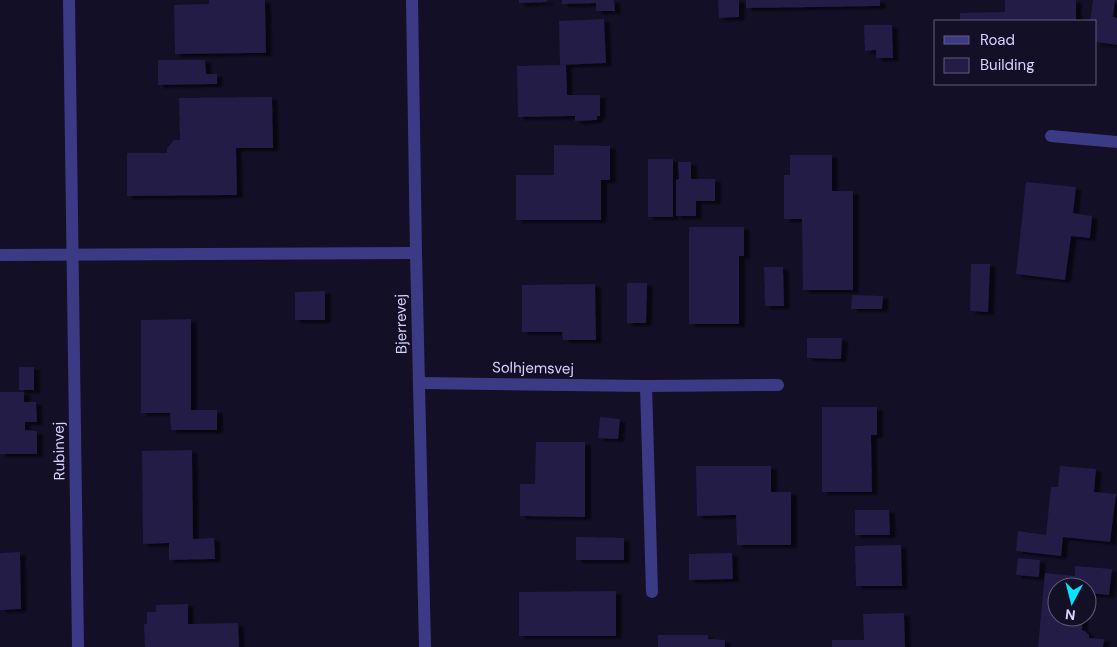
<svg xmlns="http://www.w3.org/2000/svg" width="1117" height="647" font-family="'DM Sans',sans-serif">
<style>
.building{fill:#241b47;filter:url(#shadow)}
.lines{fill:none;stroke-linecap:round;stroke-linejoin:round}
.minor{stroke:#3d3a85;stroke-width:12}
.labels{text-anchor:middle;stroke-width:4;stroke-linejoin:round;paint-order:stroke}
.street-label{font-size:15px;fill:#d9d4ff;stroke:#130f26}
</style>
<defs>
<filter id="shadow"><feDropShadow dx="5.5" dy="3" stdDeviation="1" flood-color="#0009"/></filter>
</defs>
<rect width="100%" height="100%" fill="#130f26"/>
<g class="building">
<polygon points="209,0 265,0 266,53 175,54 174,5 209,4"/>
<polygon points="519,0 547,0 547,2 519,3"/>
<polygon points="562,0 614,0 615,11 596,11 596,3 562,4"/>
<polygon points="718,0 739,0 739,17 719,18"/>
<polygon points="746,0 880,0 880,6 746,8"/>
<polygon points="1005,0 1076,0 1076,21 960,21 960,13 1005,12"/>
<polygon points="1093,0 1115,0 1113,17 1117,18 1117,45 1096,42 1096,21 1090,21"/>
<polygon points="604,19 606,63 560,65 559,21"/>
<polygon points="864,25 892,25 893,58 876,58 876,50 865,51"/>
<polygon points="158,60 205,60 206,74 217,74 217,84 158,85"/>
<polygon points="566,65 567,95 600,95 600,116 597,116 597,120 575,121 575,116 518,117 517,66"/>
<polygon points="272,97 273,148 236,148 237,195 127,196 127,153 167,153 167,148 174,140 180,140 179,98"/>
<polygon points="554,145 610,146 610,180 601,180 601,220 516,220 516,175 554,175"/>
<polygon points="790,155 832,155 832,191 853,191 853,290 803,290 802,219 784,219 784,175 790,175"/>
<rect x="648" y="159" width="25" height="58"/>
<polygon points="678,162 691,162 691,179 715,179 715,201 696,201 696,216 676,216 676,180 679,179"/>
<polygon points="1026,182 1076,187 1073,213 1092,216 1090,238 1071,236 1065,280 1016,274"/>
<polygon points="689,227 744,227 744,256 739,256 739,324 689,324"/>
<polygon points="971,264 990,264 988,312 970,311"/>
<polygon points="764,267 783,267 784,306 765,306"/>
<polygon points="627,283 647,283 646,323 627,323"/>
<polygon points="595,284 596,340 563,340 562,332 522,332 522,285"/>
<polygon points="325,291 325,320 295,320 295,292"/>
<polygon points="852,295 883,296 882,309 851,309"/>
<polygon points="191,319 191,410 217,410 217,430 171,430 170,413 141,413 141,320"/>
<polygon points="807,338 842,338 841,359 807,358"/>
<rect x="19" y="367" width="15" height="23"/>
<polygon points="0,392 24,392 24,402 36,402 37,422 25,422 25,430 37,431 37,454 0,454"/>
<polygon points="822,407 877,407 877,435 871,435 872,492 822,492"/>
<polygon points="600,417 620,419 618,439 598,438"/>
<polygon points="536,442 585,442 585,517 520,516 520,484 535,484"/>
<polygon points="192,450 193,539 214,538 215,559 169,560 169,543 143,544 142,451"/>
<polygon points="696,466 771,466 771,492 791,492 791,545 737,545 736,515 697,516"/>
<polygon points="1060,466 1096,469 1094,492 1116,494 1110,542 1063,537 1061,556 1016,551 1018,531 1046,535 1051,487 1058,487"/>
<polygon points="855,510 889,510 890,535 855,535"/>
<polygon points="576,537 624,538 624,560 576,560"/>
<polygon points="901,545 902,586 856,586 855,546"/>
<polygon points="20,552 21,609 0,610 0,553"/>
<polygon points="732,553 733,579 689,580 689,554"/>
<polygon points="1018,558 1040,560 1039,577 1016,575"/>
<polygon points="1075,566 1112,569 1109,595 1087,593 1087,587 1057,587 1057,617 1083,617 1082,630 1085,631 1089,635 1089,638 1104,639 1103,647 1038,647 1045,573 1075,576"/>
<polygon points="616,591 616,636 519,636 519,592"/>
<polygon points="188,604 188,624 238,623 239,647 145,647 144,624 147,624 147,612 156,612 156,605"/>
<polygon points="904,613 905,647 832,647 832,640 864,640 863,614"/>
<polygon points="658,635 708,635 708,639 725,640 725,647 658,647"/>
</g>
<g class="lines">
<g class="minor">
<polyline points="69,0 78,647"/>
<polyline points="412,0 416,253 425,647"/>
<polyline points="1051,136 1117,142"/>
<polyline points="0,255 416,253"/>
<polyline points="419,383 646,386 778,385"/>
<polyline points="646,386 652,592"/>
</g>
</g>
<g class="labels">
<g class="street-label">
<text transform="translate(401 324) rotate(-91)" y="5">Bjerrevej</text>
<text transform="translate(533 368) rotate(1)" y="5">Solhjemsvej</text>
<text transform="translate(59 451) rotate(-91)" y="5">Rubinvej</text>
</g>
</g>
<rect x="934" y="20" width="162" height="65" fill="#130f26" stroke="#625e7d"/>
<rect x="944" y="36" width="25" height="8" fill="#3d3a85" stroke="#625e7d"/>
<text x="980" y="45" font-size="15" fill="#d9d4ff">Road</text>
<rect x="944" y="58" width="25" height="15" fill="#241b47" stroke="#625e7d"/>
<text x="980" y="70" font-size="15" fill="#d9d4ff">Building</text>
<g transform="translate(1072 602) rotate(187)"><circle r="24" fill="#130f26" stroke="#625e7d"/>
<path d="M0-4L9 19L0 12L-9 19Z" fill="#00e5ff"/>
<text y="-8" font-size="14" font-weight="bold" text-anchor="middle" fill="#d9d4ff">N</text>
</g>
</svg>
